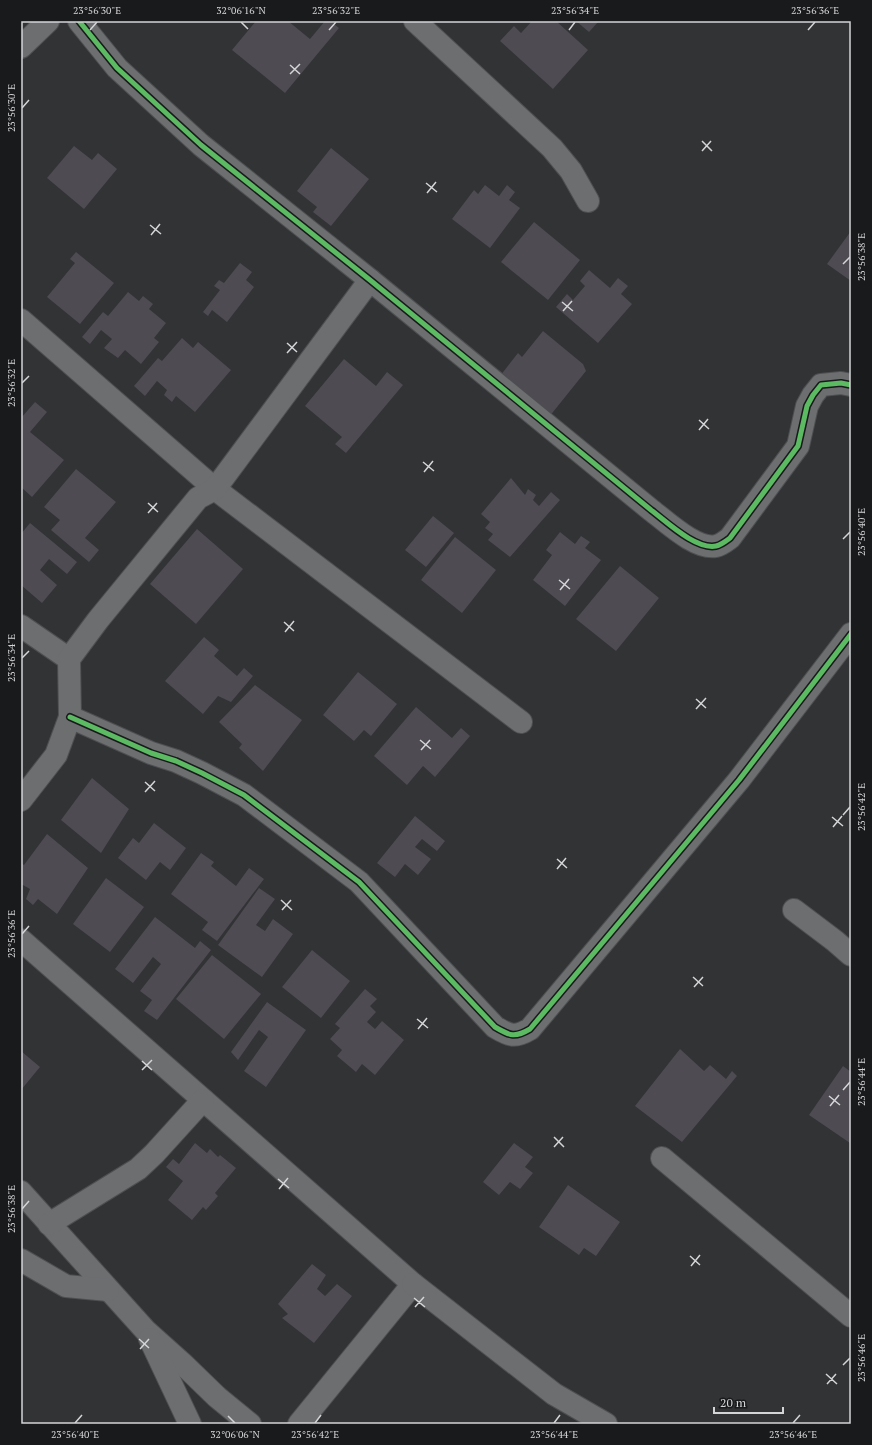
<svg xmlns="http://www.w3.org/2000/svg" width="872" height="1445" font-family="'PT Serif',serif">
<style>
.building{fill:#4e4b52}
.lines{fill:none;stroke-linecap:round;stroke-linejoin:round}
.minor-casing{stroke:#4e4f51;stroke-width:24}
.minor{stroke:#6c6e70;stroke-width:22}
.cycleway-casing{stroke:#191a1b;stroke-width:8}
.cycleway{stroke:#5cba63;stroke-width:5}
.ticks{fill:none;stroke:#d4d5d7;stroke-width:1.5}
.neatline{fill:none;stroke:#d4d5d7;stroke-width:1.5}
.ticks-label{font-size:10px;text-anchor:middle;fill:#d4d5d7}
</style>
<rect width="100%" height="100%" fill="#313335"/>
<g class="building">
<polygon points="256,21 288,21 310,39 325,21 330,21 339,28 285,93 232,50"/>
<polygon points="532,21 556,21 588,50 553,89 500,41 514,26 521,33"/>
<polygon points="576,21 599,21 589,32"/>
<polygon points="74,146 92,160 98,153 117,169 84,209 47,178"/>
<polygon points="331,148 369,179 331,226 313,212 317,207 297,191"/>
<polygon points="485,185 499,196 507,185 515,192 509,200 520,208 490,248 452,219 474,190 478,194"/>
<polygon points="534,222 580,260 548,300 501,262"/>
<polygon points="851,231 851,281 827,264"/>
<polygon points="76,252 114,283 80,324 47,297 75,263 70,259"/>
<polygon points="240,263 252,272 246,280 254,287 227,322 212,310 208,316 203,312 220,290 214,286 219,280 224,283"/>
<polygon points="589,270 610,288 618,278 628,286 621,294 632,304 598,343 556,307 567,294 573,300 585,286 580,281"/>
<polygon points="128,292 139,301 143,296 153,304 149,309 166,323 154,338 159,342 141,364 125,350 118,358 104,348 112,339 101,330 90,344 82,337 103,312 108,316"/>
<polygon points="543,331 583,364 586,371 549,417 500,376 518,353 522,357"/>
<polygon points="182,338 193,348 198,342 231,370 195,412 176,396 172,402 164,395 167,390 157,381 145,396 134,386 158,358 162,361"/>
<polygon points="344,359 376,386 387,372 403,385 346,453 335,444 342,437 305,406"/>
<polygon points="35,402 47,412 30,432 64,460 32,497 21,487 21,418"/>
<polygon points="76,469 116,502 85,538 99,550 89,562 51,530 60,520 44,507"/>
<polygon points="511,478 525,495 528,489 536,495 533,500 539,506 551,492 560,500 510,557 488,540 493,534 485,528 490,522 481,514"/>
<polygon points="433,516 454,533 426,567 405,550"/>
<polygon points="30,523 77,562 67,574 49,559 40,570 57,585 42,603 21,585 21,534"/>
<polygon points="197,529 243,569 196,624 150,584"/>
<polygon points="560,532 575,544 581,536 590,542 585,548 601,560 565,606 533,580 552,555 546,550"/>
<polygon points="455,537 496,570 462,613 421,580"/>
<polygon points="620,566 659,598 616,651 576,619"/>
<polygon points="204,637 219,650 214,656 237,676 244,668 253,676 231,702 218,696 203,714 165,681"/>
<polygon points="358,672 397,704 371,736 364,730 354,741 323,715"/>
<polygon points="255,685 302,720 263,771 239,748 242,744 219,722"/>
<polygon points="416,707 452,738 461,728 470,736 435,777 423,766 407,785 374,756"/>
<polygon points="92,778 129,809 101,853 61,820"/>
<polygon points="415,816 445,841 437,851 422,839 415,847 431,859 418,875 405,864 395,877 377,863"/>
<polygon points="154,823 186,848 170,870 160,862 146,880 118,858 133,838 139,843"/>
<polygon points="47,834 88,868 57,914 38,899 33,905 26,899 30,889 21,884 21,863 24,865"/>
<polygon points="201,853 214,862 211,866 236,886 249,868 264,879 217,941 202,930 208,922 171,894"/>
<polygon points="106,878 144,907 110,952 73,924"/>
<polygon points="259,888 275,899 256,925 265,931 273,919 293,934 262,977 218,945"/>
<polygon points="155,917 195,948 200,941 211,950 157,1020 144,1011 152,1000 140,991 161,964 153,957 133,983 115,969"/>
<polygon points="312,950 350,981 321,1018 282,987"/>
<polygon points="212,955 261,994 224,1039 176,999"/>
<polygon points="365,989 377,999 370,1006 376,1012 367,1022 375,1029 382,1021 404,1040 375,1075 362,1064 356,1072 337,1056 342,1050 330,1039 340,1028 335,1024"/>
<polygon points="267,1002 306,1030 266,1087 244,1071 268,1037 259,1030 238,1060 231,1052"/>
<polygon points="680,1049 704,1071 710,1065 726,1079 732,1071 737,1076 682,1142 635,1106"/>
<polygon points="21,1051 40,1067 21,1090"/>
<polygon points="843,1066 851,1072 851,1141 850,1143 809,1115"/>
<polygon points="195,1143 207,1153 210,1149 218,1157 220,1155 236,1168 215,1193 218,1196 206,1210 203,1207 192,1220 168,1200 183,1181 166,1167 173,1159 179,1164"/>
<polygon points="514,1143 533,1157 525,1167 533,1173 520,1189 510,1182 499,1195 483,1182"/>
<polygon points="568,1185 620,1222 596,1256 584,1248 579,1255 539,1227"/>
<polygon points="312,1264 326,1275 317,1289 325,1296 337,1284 352,1296 314,1343 282,1318 288,1314 278,1304"/>
</g>
<g class="lines">
<defs>
<g id="minor">
<path d="M79,21L117,68L201,145L370,280L651,510C667,522 696,550 716,546C721,545 726,541 730,538L798,446L807,406L813,395L821,385L841,383L851,385"/>
<polyline points="415,21 552,148 571,171 588,201"/>
<polyline points="21,47 48,21"/>
<polyline points="21,320 215,489 521,722"/>
<polyline points="21,626 69,659"/>
<path d="M70,717L151,753L176,761L202,773L244,795L359,882L495,1027C510,1036 515,1038 530,1029L739,780L851,634"/>
<polyline points="21,800 56,755 70,717 69,659 98,620 198,498 215,489 370,280"/>
<polyline points="794,910 835,941 851,955"/>
<polyline points="21,940 413,1284 299,1424"/>
<polyline points="662,1158 851,1316"/>
<polyline points="21,1192 146,1331 184,1365 217,1397 250,1424"/>
<polyline points="49,1224 138,1169 154,1154 203,1100"/>
<polyline points="21,1260 66,1286 108,1290"/>
<polyline points="413,1284 554,1394 606,1424"/>
<polyline points="150,1339 190,1424"/>
</g>
</defs>
<use href="#minor" class="minor-casing"/>
<use href="#minor" class="minor"/>
<defs>
<g id="cycleway">
<path d="M79,21L117,68L201,145L370,280L651,510C667,522 696,550 716,546C721,545 726,541 730,538L798,446L807,406L813,395L821,385L841,383L851,385"/>
<path d="M70,717L151,753L176,761L202,773L244,795L359,882L495,1027C510,1036 515,1038 530,1029L739,780L851,634"/>
</g>
</defs>
<use href="#cycleway" class="cycleway-casing"/>
<use href="#cycleway" class="cycleway"/>
</g>
<path class="ticks" d="M241,22L248,29M90,30L97,22M329,30L336,22M569,30L575,22M808,30L815,22M290,65L300,74M290,74L300,64M22,108L29,100M702,141L712,151M702,151L711,141M426,183L437,192M427,193L436,182M150,225L161,234M151,235L160,224M843,264L850,257M562,302L573,311M563,311L572,301M287,343L297,352M287,353L297,342M22,383L29,376M699,420L709,429M699,430L708,419M423,462L434,471M424,472L433,461M148,503L158,512M148,513L157,503M843,539L850,532M559,580L570,589M560,590L569,579M284,622L294,631M285,632L294,621M22,658L29,651M696,699L706,708M696,709L706,698M420,740L431,749M421,750L430,740M145,782L155,791M145,792L155,781M843,815L850,807M832,817L843,826M833,827L842,816M557,859L567,868M557,869L566,858M281,900L292,910M282,910L291,900M22,934L29,926M693,977L703,986M694,987L703,977M417,1019L428,1028M418,1029L427,1018M142,1061L152,1070M142,1070L152,1060M843,1090L850,1082M829,1096L840,1105M830,1106L839,1095M554,1137L564,1147M554,1147L563,1137M278,1179L289,1188M279,1189L288,1178M22,1209L29,1201M690,1256L700,1265M691,1266L700,1255M414,1298L425,1307M415,1307L424,1297M139,1339L149,1348M140,1349L149,1339M843,1365L850,1358M826,1374L837,1384M827,1384L836,1374M228,1416L235,1423M75,1423L82,1415M315,1423L321,1415M554,1423L560,1415M793,1423L800,1415"/>
<rect width="872" height="1445" fill="none" stroke="#191a1b" stroke-width="44"/>
<path d="M714 1407v6h69v-6" fill="none" stroke="#d4d5d7" stroke-width="2"/>
<text x="720" y="1407" font-size="12" fill="#d4d5d7" stroke="#191a1b" stroke-width="3" paint-order="stroke">20 m</text>
<rect x="22" y="22" width="828" height="1401" class="neatline"/>
<g class="ticks-label">
<text x="97" y="14">23°56'30"E</text>
<text x="241" y="14">32°06'16"N</text>
<text x="336" y="14">23°56'32"E</text>
<text x="575" y="14">23°56'34"E</text>
<text x="815" y="14">23°56'36"E</text>
<text transform="translate(11 108) rotate(-90)" y="4">23°56'30"E</text>
<text transform="translate(861 257) rotate(-90)" y="4">23°56'38"E</text>
<text transform="translate(11 383) rotate(-90)" y="4">23°56'32"E</text>
<text transform="translate(861 532) rotate(-90)" y="4">23°56'40"E</text>
<text transform="translate(11 658) rotate(-90)" y="4">23°56'34"E</text>
<text transform="translate(861 807) rotate(-90)" y="4">23°56'42"E</text>
<text transform="translate(11 934) rotate(-90)" y="4">23°56'36"E</text>
<text transform="translate(861 1082) rotate(-90)" y="4">23°56'44"E</text>
<text transform="translate(11 1209) rotate(-90)" y="4">23°56'38"E</text>
<text transform="translate(861 1358) rotate(-90)" y="4">23°56'46"E</text>
<text x="75" y="1438">23°56'40"E</text>
<text x="235" y="1438">32°06'06"N</text>
<text x="315" y="1438">23°56'42"E</text>
<text x="554" y="1438">23°56'44"E</text>
<text x="793" y="1438">23°56'46"E</text>
</g>
</svg>
